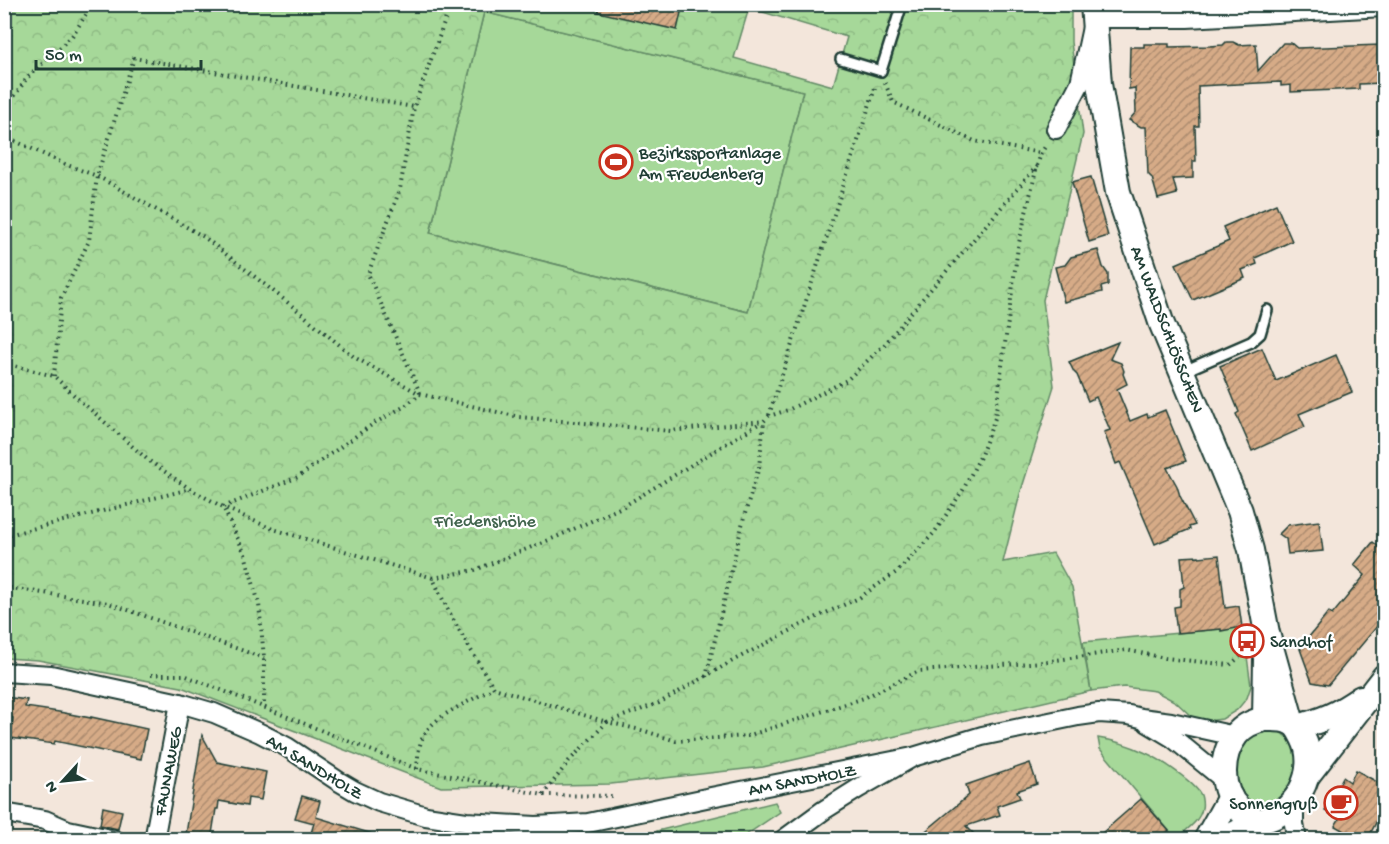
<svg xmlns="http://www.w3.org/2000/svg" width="1389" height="844" font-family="'Gochi Hand',sans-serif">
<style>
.grass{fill:#a6d899;stroke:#628a66;stroke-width:1.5}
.forest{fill:url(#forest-crowns);stroke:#628a66;stroke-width:1.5;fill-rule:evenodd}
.building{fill:url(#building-hatch);stroke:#1f3d34;stroke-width:1.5}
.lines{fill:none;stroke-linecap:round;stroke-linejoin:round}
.lane-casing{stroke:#1f3d34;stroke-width:14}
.street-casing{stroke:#1f3d34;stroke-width:22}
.secondary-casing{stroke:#1f3d34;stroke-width:28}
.path{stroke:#1f3d34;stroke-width:4;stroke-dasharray:1.5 4.5;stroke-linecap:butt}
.lane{stroke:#fff;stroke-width:9}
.street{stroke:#fff;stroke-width:18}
.secondary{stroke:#fff;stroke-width:24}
.labels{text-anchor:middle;stroke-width:4.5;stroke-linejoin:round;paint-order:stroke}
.poi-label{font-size:18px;fill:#1f3d34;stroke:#fff;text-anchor:start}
.street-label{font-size:18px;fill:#1f3d34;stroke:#fff}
.park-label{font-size:18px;fill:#41644d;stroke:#fff}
</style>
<defs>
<pattern id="forest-crowns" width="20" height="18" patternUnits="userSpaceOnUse" patternTransform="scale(1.5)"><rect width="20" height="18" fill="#a6d899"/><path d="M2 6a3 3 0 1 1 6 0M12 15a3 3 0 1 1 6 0" fill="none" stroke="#8eba84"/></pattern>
<pattern id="building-hatch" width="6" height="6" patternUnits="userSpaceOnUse" patternTransform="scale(1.5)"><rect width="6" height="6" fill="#d6ab87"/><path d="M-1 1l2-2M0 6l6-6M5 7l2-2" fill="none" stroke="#ad8c6f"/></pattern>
</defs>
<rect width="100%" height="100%" fill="#f3e6db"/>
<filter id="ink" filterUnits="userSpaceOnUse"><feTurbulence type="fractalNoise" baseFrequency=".0167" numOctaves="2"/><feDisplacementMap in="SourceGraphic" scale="12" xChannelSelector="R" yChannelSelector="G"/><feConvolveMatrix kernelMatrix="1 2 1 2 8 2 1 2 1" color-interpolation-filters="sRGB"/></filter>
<g filter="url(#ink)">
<g class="grass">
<polygon points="484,12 803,91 748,312 430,233"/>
<polygon points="1243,627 1251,686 1247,698 1237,710 1222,719 1208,721 1193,718 1176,702 1155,691 1124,687 1091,691 1083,642"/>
<path d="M1274,729C1282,733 1291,738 1295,747C1305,773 1280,816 1250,802C1243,799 1238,790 1234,785L1239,746L1260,730Z"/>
<path d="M1098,738C1114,740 1131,746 1146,753C1160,759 1194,782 1201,795C1202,798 1203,805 1202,808C1200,822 1185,830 1176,839L1100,749Z"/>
<polygon points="775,802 780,812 740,839 661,839 657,831"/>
</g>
<path class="forest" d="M5,5H1071V42L1083,134L1043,300L1054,386L1020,494L1003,562L1053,553L1072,587L1091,691L763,767L611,784L441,787L181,687L38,660L5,658ZM749,8L847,37L833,86L734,58ZM484,12L803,91L748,312L430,233Z"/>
<g class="building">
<polygon points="599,4 683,4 677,30 598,12"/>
<polygon points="1226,42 1233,42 1239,45 1256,44 1258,71 1283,43 1291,43 1297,48 1381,45 1383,83 1359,84 1359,89 1291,92 1291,85 1281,86 1281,82 1198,86 1199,126 1195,126 1196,161 1193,161 1193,178 1173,179 1177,194 1158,199 1152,178 1148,174 1146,127 1141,127 1129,120 1136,112 1135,88 1129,89 1130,47 1144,47 1144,44 1169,44 1169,47 1210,46 1223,45"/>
<polygon points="1091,177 1108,236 1089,242 1072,182"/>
<polygon points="1276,204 1292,241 1255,258 1257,264 1242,270 1245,278 1193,300 1176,264 1229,241 1223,227"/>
<polygon points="1098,250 1103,267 1108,274 1108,285 1101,287 1102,292 1064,302 1055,267 1065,265 1071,257"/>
<polygon points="1118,342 1110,359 1121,363 1124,371 1123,374 1127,384 1117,389 1130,421 1147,414 1148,417 1165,410 1186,461 1167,468 1177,486 1180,496 1195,525 1189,527 1190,529 1155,544 1120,462 1116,464 1104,432 1110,430 1096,397 1088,401 1077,375 1074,372 1069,362"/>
<polygon points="1262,348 1276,381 1336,355 1352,392 1299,414 1305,427 1252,451 1236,414 1239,412 1220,366"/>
<polygon points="1319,521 1323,551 1288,554 1286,539 1279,534 1288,525"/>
<polygon points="1373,542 1384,551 1384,618 1328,685 1312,682 1300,649 1301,649 1299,641 1308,638 1329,612 1332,615 1365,575 1354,565"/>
<polygon points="1219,555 1225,608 1239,606 1242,627 1221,631 1221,629 1177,633 1174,607 1180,606 1180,589 1184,587 1181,557 1199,556 1199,557"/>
<polygon points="4,697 27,700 25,707 59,712 91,718 91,717 147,729 141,759 55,741 54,744 11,738 13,718 4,717"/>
<polygon points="202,735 217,762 266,772 261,800 248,798 247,806 219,801 218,809 216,809 211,840 185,840"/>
<polygon points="1030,763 1037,784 1017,791 1020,798 997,806 1000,815 966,826 980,840 915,840 969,795 966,785"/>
<polygon points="1356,770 1384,786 1384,807 1367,840 1360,840 1335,826 1339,819 1325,811 1343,777 1350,782"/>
<polygon points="302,796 320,801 316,817 376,835 376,840 309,840 314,823 295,818"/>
<polygon points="1141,799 1169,831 1158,840 1094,840"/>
<polygon points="103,807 122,811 118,829 100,825"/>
</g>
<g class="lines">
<defs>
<g id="lane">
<polyline points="841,59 881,71 902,4"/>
<polyline points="1182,372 1251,342 1260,334 1267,310"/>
</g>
<g id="street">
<polyline points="1056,129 1080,83 1094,18 1187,18 1384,7"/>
<polyline points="4,672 51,675 180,703 214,713 260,733 287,747 338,781 355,791 379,802 426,816 466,822 536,826 588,823 711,797 913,757"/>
<polyline points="1148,723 1173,738 1223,779"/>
<polyline points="1294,801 1294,824 1297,840"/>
<polyline points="4,813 45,820 68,830 115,840"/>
<polyline points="154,840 180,703"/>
<polyline points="783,840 824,810 859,788 913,757 982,736 1078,716 1099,713 1129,715 1141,718 1171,722 1235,736"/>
</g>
<g id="secondary">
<polyline points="1093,4 1099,84 1118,192 1161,322 1240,511 1251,550 1267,633 1292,723"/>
<path d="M1265,719C1274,719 1284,718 1292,723C1298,726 1300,733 1303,738C1320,771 1295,817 1259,821C1252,818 1244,815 1239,809C1219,790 1220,756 1236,735C1243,726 1254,721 1265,719Z"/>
<polyline points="1265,719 1266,659"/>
<path d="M1297,727C1324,720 1338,714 1361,698"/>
<polyline points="1307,776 1384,677"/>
<polyline points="1206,840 1230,797"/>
<polyline points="1223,840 1259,821"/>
</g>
</defs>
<use href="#lane" class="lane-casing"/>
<use href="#street" class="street-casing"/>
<use href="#secondary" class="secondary-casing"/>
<g class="path">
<polyline points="885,83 893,102 974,141 1041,153"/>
<polyline points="4,111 27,78 72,36 93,4"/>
<polyline points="4,136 67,165 97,176 204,237 296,309 354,357 420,394"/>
<path d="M1037,166L925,296L885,344L847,380L788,410L769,416L764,421L671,431L519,417L420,394L405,406L373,424L298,477L223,507L270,528L433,578C449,616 472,652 494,688L607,722L659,703L736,659L817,617L859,598L898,571L934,533L963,490L981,455L995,418L1018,247L1037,166L1041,153L1047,144"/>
<polyline points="4,363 54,376 76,397 148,460 190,489 223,507 245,554 259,604 264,658 264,706"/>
<polyline points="54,376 61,298 89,241 97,176 134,58 414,107"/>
<polyline points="420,393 368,274 400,189 414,107 448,12 448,4"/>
<polyline points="769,415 876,85"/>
<polyline points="4,536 190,489"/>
<polyline points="433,578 475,570 554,538 624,506 760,423"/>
<polyline points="4,588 11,588 108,603 264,658"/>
<polyline points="151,675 184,675 417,769 543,795 615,796"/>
<polyline points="706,677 744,517 759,467 764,421"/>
<path d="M417,769C418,757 418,743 426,732C437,714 475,699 494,688"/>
<polyline points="543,795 569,761 607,722 645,731 676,741 747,736 864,698 919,671 1043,662 1126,650 1165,658 1230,665 1243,654"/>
</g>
<use href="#lane" class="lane"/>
<use href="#street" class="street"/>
<use href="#secondary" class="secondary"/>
</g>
</g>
<defs>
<symbol id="stadium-ring" viewBox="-11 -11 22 22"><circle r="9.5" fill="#fff" stroke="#c8321e" stroke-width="1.5"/><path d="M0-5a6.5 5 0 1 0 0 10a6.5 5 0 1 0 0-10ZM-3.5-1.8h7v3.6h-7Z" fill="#c8321e"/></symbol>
<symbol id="bus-ring" viewBox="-11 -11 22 22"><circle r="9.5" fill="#fff" stroke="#c8321e" stroke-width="1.5"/><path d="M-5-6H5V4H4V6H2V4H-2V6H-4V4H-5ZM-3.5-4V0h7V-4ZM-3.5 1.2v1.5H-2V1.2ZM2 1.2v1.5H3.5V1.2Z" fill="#c8321e"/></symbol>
<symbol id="cafe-ring" viewBox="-11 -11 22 22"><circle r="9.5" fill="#fff" stroke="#c8321e" stroke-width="1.5"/><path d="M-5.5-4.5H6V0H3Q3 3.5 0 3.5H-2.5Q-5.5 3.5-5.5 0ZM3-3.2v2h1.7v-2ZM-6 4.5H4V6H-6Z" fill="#c8321e"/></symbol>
</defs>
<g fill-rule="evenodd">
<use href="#stadium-ring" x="597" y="143" width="38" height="38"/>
<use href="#bus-ring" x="1228" y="622" width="38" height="38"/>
<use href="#cafe-ring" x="1322" y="784" width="38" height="38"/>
</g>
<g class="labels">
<g class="poi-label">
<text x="639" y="158">Bezirkssportanlage<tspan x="639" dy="21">Am Freudenberg</tspan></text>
<text x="1270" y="647">Sandhof</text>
<text x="1318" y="809" text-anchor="end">Sonnengruß</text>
</g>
<g class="street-label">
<text transform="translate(1168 329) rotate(69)" y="6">AM WALDSCHLÖSSCHEN</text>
<text transform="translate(315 766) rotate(31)" y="6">AM SANDHOLZ</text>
<text transform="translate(167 771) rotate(-79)" y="6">FAUNAWEG</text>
<text transform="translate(802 779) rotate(-11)" y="6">AM SANDHOLZ</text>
</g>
<g class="park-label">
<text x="485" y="526">Friedenshöhe</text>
</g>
</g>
<rect width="1389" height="844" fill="none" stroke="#fff" stroke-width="24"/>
<rect x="12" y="12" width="1365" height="820" fill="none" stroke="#1f3d34" stroke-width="2" filter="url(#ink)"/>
<g transform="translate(63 781) rotate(243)" stroke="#ffffff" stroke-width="4.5" paint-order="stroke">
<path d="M0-4.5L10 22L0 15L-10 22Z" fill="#1f3d34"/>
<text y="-9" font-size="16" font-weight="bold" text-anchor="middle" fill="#1f3d34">N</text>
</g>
<path d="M36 60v9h165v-9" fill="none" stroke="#1f3d34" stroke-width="3"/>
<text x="45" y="60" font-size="18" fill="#1f3d34" stroke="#ffffff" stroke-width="4.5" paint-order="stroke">50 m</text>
</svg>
